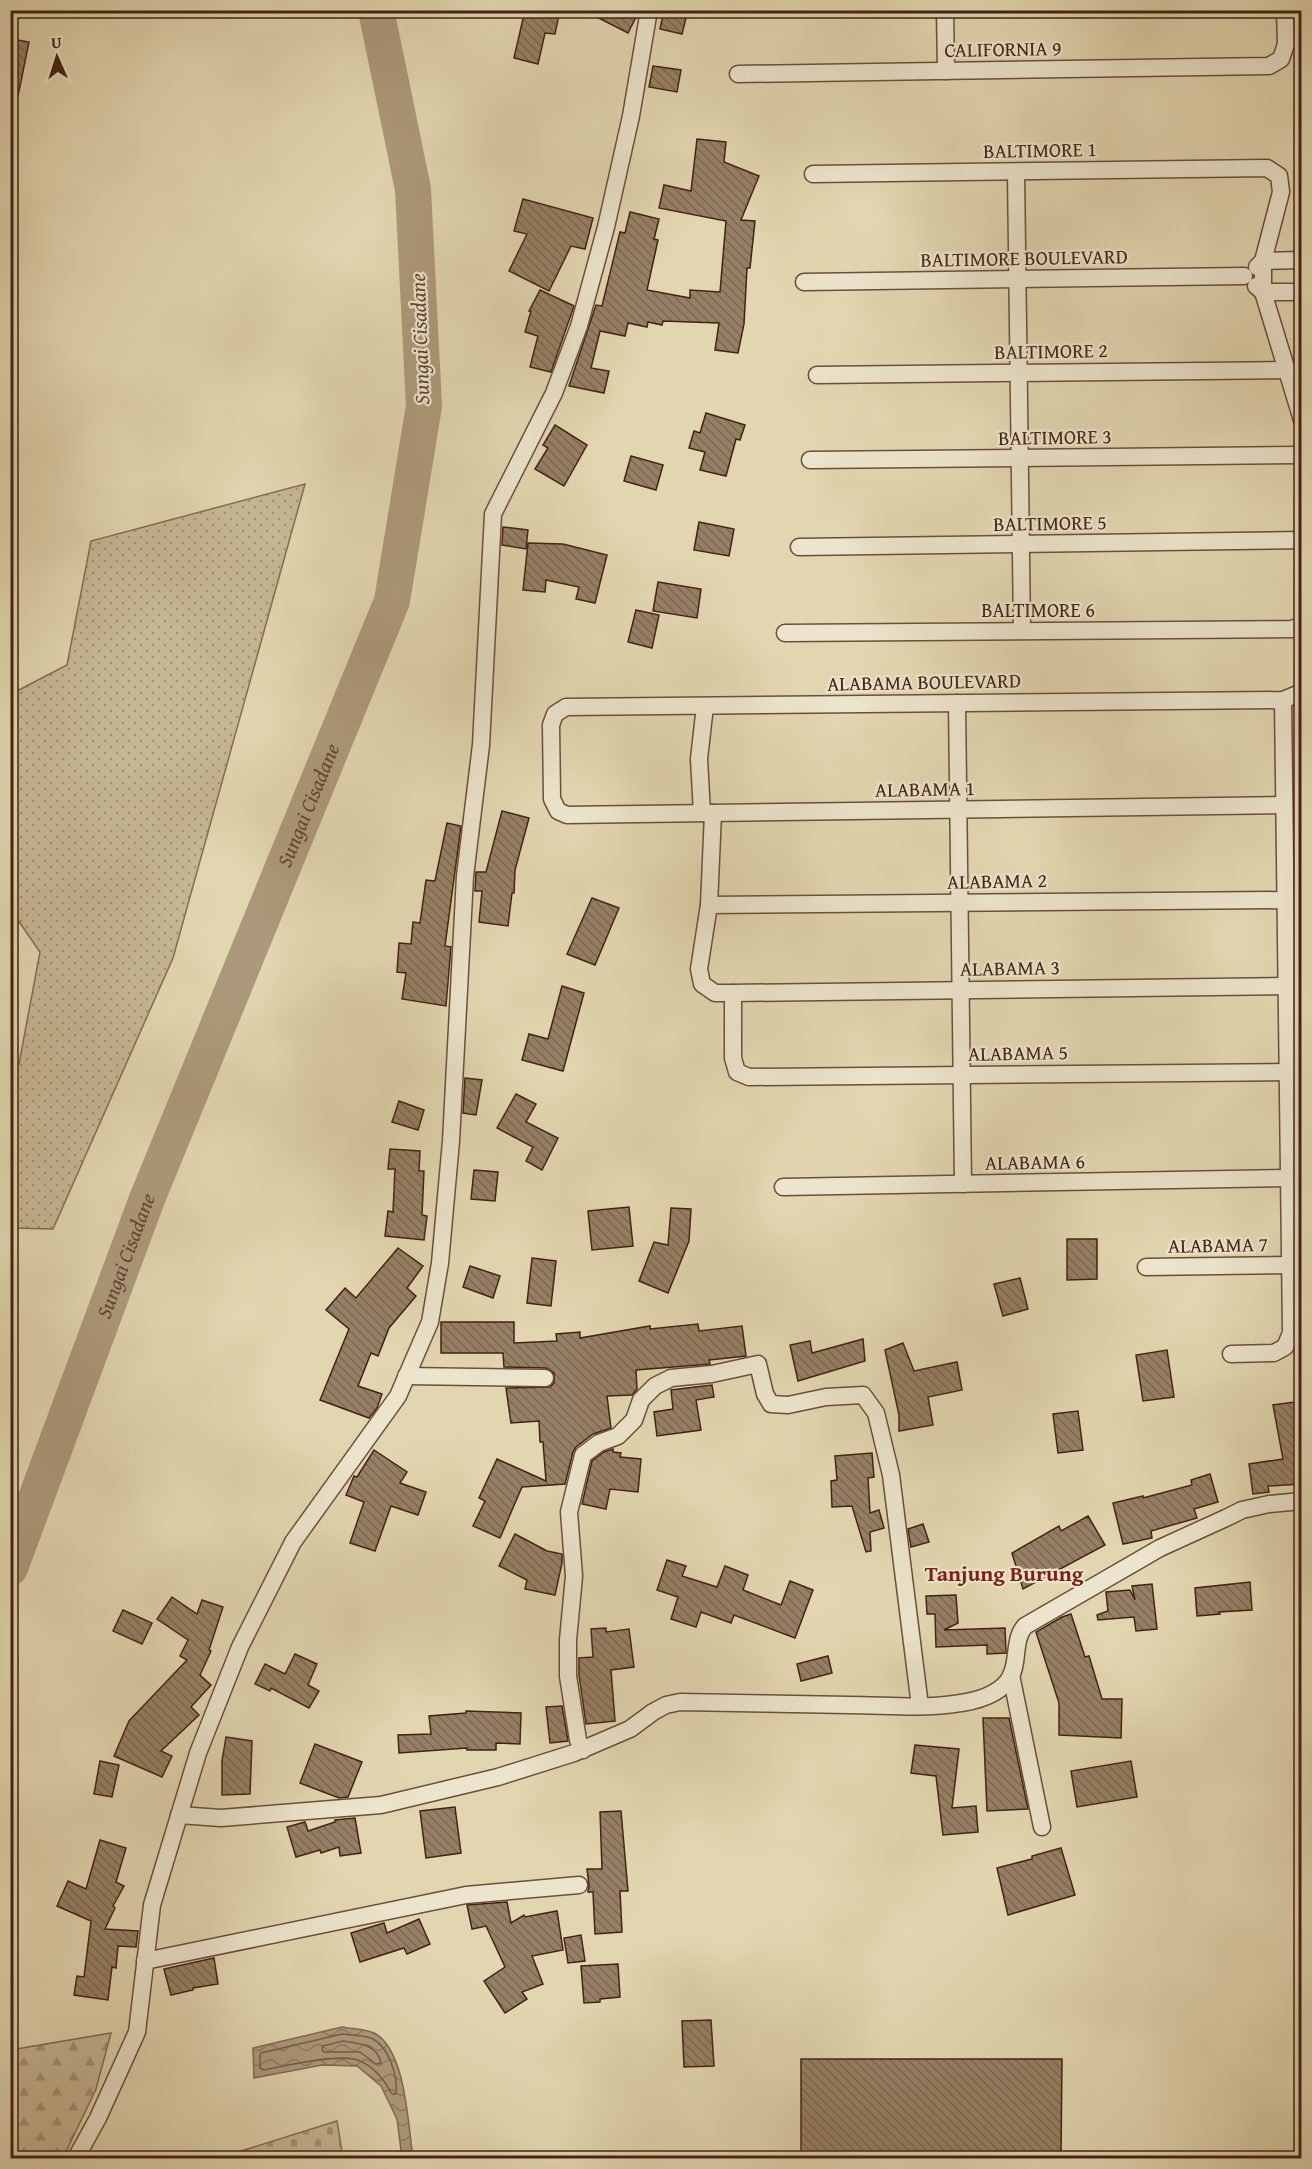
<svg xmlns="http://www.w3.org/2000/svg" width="1312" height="2169" font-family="'Gentium Book Plus',serif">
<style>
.grass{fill:url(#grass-dots);stroke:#856c54;stroke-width:1.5}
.forest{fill:url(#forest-firs);stroke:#856c54;stroke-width:1.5}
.cemetery{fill:url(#cemetery-stones);stroke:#856c54;stroke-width:1.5}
.water{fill:url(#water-waves);stroke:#826952;stroke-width:1.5}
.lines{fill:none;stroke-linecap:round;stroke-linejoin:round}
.shore{stroke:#785e48;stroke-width:1.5}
.river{stroke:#ac997b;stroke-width:36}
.building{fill:url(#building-back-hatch);stroke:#432214;stroke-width:1.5}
.minor-casing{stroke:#6b4f3b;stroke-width:19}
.minor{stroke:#ece4cc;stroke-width:16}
.labels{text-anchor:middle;stroke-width:4.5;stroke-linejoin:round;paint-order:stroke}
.street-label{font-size:20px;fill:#432214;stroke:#ece4cc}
.water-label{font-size:21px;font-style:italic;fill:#624633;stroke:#ece4cc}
.quarter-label{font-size:22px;font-weight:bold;fill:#7a1f14;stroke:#ece4cc}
</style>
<defs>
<pattern id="grass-dots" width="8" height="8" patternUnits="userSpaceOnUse" patternTransform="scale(1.5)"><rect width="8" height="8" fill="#c7b795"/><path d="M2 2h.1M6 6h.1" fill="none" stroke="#a39478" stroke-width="1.8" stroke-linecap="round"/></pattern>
<pattern id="forest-firs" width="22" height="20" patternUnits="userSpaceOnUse" patternTransform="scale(1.5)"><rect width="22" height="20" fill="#c7b795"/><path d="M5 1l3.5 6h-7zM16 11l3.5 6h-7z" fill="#a39478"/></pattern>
<pattern id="cemetery-stones" width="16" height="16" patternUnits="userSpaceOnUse" patternTransform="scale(1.5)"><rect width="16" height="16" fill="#c7b795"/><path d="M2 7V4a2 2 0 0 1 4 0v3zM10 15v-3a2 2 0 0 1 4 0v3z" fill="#a39478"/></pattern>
<pattern id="water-waves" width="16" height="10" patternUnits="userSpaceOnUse" patternTransform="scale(1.5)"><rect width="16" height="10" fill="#ac997b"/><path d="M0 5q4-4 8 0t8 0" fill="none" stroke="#8e7c64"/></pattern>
<pattern id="building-back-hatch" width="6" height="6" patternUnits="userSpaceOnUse" patternTransform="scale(1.5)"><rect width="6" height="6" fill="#968065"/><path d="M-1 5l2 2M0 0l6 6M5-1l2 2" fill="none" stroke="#7c6852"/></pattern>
</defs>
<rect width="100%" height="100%" fill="#e2d6b0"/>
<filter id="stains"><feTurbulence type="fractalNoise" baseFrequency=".00333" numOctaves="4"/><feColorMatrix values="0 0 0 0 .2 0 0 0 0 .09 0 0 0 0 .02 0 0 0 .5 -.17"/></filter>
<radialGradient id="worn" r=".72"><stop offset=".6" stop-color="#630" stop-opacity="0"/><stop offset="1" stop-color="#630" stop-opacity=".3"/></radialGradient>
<polygon class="grass" points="305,484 173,958 53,1229 11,1228 11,1066 19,1064 40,952 11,910 11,694 67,665 91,541"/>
<polygon class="forest" points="111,2033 96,2089 63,2158 11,2158 11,2050"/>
<polygon class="cemetery" points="337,2121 343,2158 219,2158"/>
<path class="water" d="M342,2027C352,2029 365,2029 374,2033C406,2049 408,2126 413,2158H402L397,2119L381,2086L357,2066L322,2065L254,2078L253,2048Z"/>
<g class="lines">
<g class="shore">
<path d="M342,2034C351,2035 363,2035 371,2038C389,2046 398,2076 396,2094H392C385,2081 374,2067 360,2061C343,2052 283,2066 264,2070L260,2068V2055L261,2053Z"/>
<path d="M343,2041C359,2044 377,2044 381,2063L376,2064L360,2052H324L322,2050L323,2046Z"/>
</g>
<path class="river" id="s1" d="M10,1568L147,1199L392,601L424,406L413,189L376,10"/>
</g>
<g class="building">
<polygon points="525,10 560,10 555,34 545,33 538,64 514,58"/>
<polygon points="583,10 628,10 637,15 628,33"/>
<polygon points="664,10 688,10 682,34 660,29"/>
<polygon points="12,39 29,42 18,96 10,95"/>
<polygon points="653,66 681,70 677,92 649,87"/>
<polygon points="697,139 726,142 724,162 759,176 741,220 755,221 750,268 747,268 744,324 738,353 715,350 719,323 663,321 662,325 648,322 647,327 628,323 625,336 600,331 591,368 609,371 604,393 569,386 596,305 602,306 620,232 625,233 630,212 659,219 654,239 658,240 647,290 690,298 690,290 720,292 726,221 659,208 664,185 691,191"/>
<polygon points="523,199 593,218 585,249 571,246 549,291 509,271 527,234 514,231"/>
<polygon points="540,290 574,306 551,372 530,367 538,336 525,332 531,311 529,311"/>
<polygon points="706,413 745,425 740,440 736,439 726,476 700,470 705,452 689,448 694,431 700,433"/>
<polygon points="555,425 587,445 564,486 535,469 548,448 543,445"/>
<polygon points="631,456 663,465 656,490 624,481"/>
<polygon points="699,522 734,529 729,556 694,550"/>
<polygon points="503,527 528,530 526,549 502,545"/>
<polygon points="528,543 563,544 607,555 595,603 576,599 579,587 546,580 545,592 523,590"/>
<polygon points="658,582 701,589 697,618 653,611"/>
<polygon points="636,610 659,615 652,648 628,642"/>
<polygon points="502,811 529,818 515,870 514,893 512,893 508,926 479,922 482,891 475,891 476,872 486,872"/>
<polygon points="447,823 461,826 445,946 451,947 446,1006 402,999 406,973 397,972 399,943 411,944 413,922 420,923 426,880 435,881"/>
<polygon points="592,898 619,908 595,965 567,954"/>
<polygon points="562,986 584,993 563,1071 522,1060 529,1034 548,1039"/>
<polygon points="465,1078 482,1080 476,1115 463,1113"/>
<polygon points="516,1094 536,1104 526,1122 558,1138 542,1170 526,1161 533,1147 497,1128"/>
<polygon points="399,1101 424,1110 418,1130 392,1122"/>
<polygon points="390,1149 420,1151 419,1171 424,1171 422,1215 427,1216 424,1240 385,1236 388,1211 393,1212 395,1169 388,1169"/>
<polygon points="474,1170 498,1172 495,1201 471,1199"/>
<polygon points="629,1207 633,1246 592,1250 588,1211"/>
<polygon points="671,1208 691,1209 689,1241 668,1293 639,1281 654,1242 668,1245"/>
<polygon points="1067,1239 1097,1239 1097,1279 1067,1280"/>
<polygon points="398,1248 423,1266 407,1288 416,1296 389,1328 378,1356 371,1353 358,1386 382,1394 377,1408 369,1418 320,1400 349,1329 326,1310 345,1288 356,1298"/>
<polygon points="532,1258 556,1261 551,1306 527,1303"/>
<polygon points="470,1266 500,1276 493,1298 463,1287"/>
<polygon points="1020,1278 1028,1309 1003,1316 994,1284"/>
<polygon points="441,1322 514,1322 514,1343 557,1341 556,1334 580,1332 580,1338 650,1326 650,1329 698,1324 699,1331 742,1326 746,1356 709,1360 710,1364 636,1370 637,1389 632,1395 607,1396 611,1428 593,1434 576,1447 573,1452 565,1484 522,1487 500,1538 473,1526 485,1501 479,1498 497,1459 546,1481 543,1442 540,1442 539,1421 511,1423 506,1388 550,1387 554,1383 554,1373 546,1368 504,1367 503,1353 441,1353"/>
<polygon points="863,1339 865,1361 798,1381 790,1345 810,1341 812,1353"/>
<polygon points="903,1343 914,1371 957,1362 962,1390 928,1397 933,1425 899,1431 899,1415 885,1350"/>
<polygon points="1167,1350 1174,1397 1143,1401 1136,1355"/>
<polygon points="712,1385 714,1397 696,1400 701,1430 657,1436 654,1412 673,1409 671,1390"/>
<polygon points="1302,1401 1302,1484 1268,1486 1269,1492 1253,1494 1249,1464 1283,1459 1273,1405"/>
<polygon points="1078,1411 1083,1450 1058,1453 1053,1414"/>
<polygon points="613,1449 613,1452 621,1453 620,1457 641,1459 638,1492 610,1489 606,1509 582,1504 592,1461 604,1452"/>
<polygon points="374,1450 407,1472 400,1483 426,1492 418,1515 391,1506 375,1551 350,1543 364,1502 346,1495 354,1476 357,1477"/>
<polygon points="872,1453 874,1477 868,1478 870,1513 879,1510 884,1528 870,1532 871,1551 866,1552 852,1506 832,1507 831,1481 837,1480 835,1456"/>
<polygon points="1210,1474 1218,1502 1194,1509 1197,1518 1151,1531 1152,1538 1123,1544 1113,1503 1143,1496 1143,1498 1192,1485 1191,1480"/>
<polygon points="1088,1516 1105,1545 1023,1589 1012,1553 1059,1526 1061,1531"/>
<polygon points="923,1524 929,1542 911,1547 908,1529"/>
<polygon points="515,1534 547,1551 562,1554 562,1563 555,1595 525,1589 527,1580 499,1566"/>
<polygon points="667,1560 686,1566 682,1576 717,1587 725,1566 748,1575 743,1590 781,1605 790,1581 813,1590 795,1638 734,1615 731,1623 701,1612 696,1627 671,1619 678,1597 657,1590"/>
<polygon points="1250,1582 1252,1610 1219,1612 1220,1614 1197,1616 1195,1588"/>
<polygon points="1152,1584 1157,1629 1136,1631 1134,1617 1098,1620 1097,1615 1108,1611 1106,1592 1130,1590 1135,1600 1132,1586"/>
<polygon points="956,1595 958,1623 944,1630 1005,1628 1006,1653 987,1654 987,1645 936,1647 935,1614 927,1614 926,1596"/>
<polygon points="172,1597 197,1614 202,1600 223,1607 209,1650 211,1651 200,1675 211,1685 191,1707 199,1715 161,1751 172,1756 162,1777 114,1756 129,1721 187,1660 180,1656 188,1640 157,1619"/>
<polygon points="123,1610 152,1623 142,1644 113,1631"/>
<polygon points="1071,1614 1085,1657 1089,1656 1102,1699 1122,1699 1121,1738 1059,1735 1059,1703 1036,1632 1062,1617"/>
<polygon points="606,1628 606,1632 629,1629 634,1667 611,1670 615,1721 586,1724 579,1675 579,1658 593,1657 591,1629"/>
<polygon points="295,1654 317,1664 308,1685 319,1691 309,1708 271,1688 270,1691 255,1684 265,1664 285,1674"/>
<polygon points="828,1656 832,1673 801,1681 797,1664"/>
<polygon points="562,1706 568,1741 550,1743 546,1707"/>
<polygon points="466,1711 521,1713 520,1744 496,1743 496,1750 467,1750 467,1748 399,1753 398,1735 431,1734 429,1716 466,1713"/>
<polygon points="983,1718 1009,1718 1028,1809 987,1811"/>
<polygon points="226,1737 252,1741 250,1794 222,1795 222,1761"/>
<polygon points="315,1744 362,1762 348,1797 339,1798 300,1783"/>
<polygon points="915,1745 959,1749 952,1808 976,1806 978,1832 943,1835 936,1776 911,1773"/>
<polygon points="100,1761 119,1765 112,1797 94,1794"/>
<polygon points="1131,1761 1137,1797 1077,1807 1071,1771"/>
<polygon points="455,1807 461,1853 426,1858 420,1811"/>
<polygon points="621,1811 628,1891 620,1891 622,1932 595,1934 593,1892 588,1892 589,1885 587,1869 602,1869 600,1812"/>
<polygon points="355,1818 361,1853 340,1856 339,1847 321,1853 320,1850 296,1857 287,1827 305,1822 308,1831 335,1822 335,1820"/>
<polygon points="100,1840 126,1848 116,1882 124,1886 113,1906 115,1908 105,1929 138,1931 136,1947 118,1946 116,1968 112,1967 108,2000 74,1995 77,1976 84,1977 91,1921 57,1906 68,1881 86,1889"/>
<polygon points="1061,1848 1075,1895 1008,1915 997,1868 1032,1859 1032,1856"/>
<polygon points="507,1902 511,1923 524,1915 525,1917 557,1911 563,1950 532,1956 543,1984 522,1992 527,1999 505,2013 484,1981 505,1967 486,1926 472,1929 467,1905"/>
<polygon points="419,1919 430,1944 407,1954 404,1948 360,1962 351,1933 384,1923 387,1933"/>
<polygon points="581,1935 585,1961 568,1963 564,1938"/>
<polygon points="214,1958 218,1984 193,1988 193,1990 171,1995 164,1969"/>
<polygon points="618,1964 620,1997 600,1999 600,2002 584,2003 581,1966"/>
<polygon points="711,2020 714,2066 684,2067 682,2021"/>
<polygon points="801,2059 1062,2059 1061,2158 801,2158"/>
</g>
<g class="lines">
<defs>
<g id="minor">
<polyline points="945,10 946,71"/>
<polyline points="738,74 1269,66 1281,59 1286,44 1285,10"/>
<polyline points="1016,172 1022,631"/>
<polyline points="813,174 1267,168 1279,176 1281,192 1263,261 1263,292 1302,420"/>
<polyline points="1257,267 1263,261 1302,260"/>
<polyline points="804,282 1244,276"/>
<polyline points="1256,286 1263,292 1302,292"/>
<polyline points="817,375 1286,370"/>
<polyline points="810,460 1302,455"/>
<polyline points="799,547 1302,540"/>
<polyline points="785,633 1292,629 1302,625"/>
<polyline points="957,703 963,1184"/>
<polyline points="1284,805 567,815 558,811 552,799 551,725 555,714 566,707 1283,700 1302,692"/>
<polyline points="702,813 699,759 705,706"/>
<polyline points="713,813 709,905 699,969 702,984 715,993 733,993 733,1058 737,1072 749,1077 1288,1072"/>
<polyline points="709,905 1285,900"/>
<polyline points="733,993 1287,986"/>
<polyline points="783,1187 1289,1178"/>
<polyline points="1146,1267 1290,1265"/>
<polyline points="1231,1354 1274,1353 1285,1347 1291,1333 1283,700"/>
<polyline points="406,1376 545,1378"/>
<polyline points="1011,1675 1042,1827"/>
<polyline points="583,1750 578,1740 568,1676 568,1640 574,1576 569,1512 583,1455 599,1443 618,1436 634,1420 641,1400 655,1386 671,1378 712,1374 758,1364 765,1394 771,1404 788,1405 826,1397 863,1395 876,1413 891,1475 920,1706"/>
<path d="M179,1815L221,1818L381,1805L498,1777L574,1753L630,1729L653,1712L666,1705L680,1702C736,1703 793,1704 849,1705C884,1705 920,1709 954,1704C972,1702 996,1696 1008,1681C1020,1666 1012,1640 1025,1626L1160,1548L1228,1517L1242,1510L1269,1504L1302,1501"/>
<polyline points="145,1961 466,1895 579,1885"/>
<polyline points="76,2158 98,2118 137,2032 152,1905 198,1753 240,1647 293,1542 398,1396 430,1322 440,1263 451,1141 465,876 481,745 493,514 554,393 579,326 606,227 631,116 649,10"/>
</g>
</defs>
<use href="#minor" class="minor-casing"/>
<use href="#minor" class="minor"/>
</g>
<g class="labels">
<g class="street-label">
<text transform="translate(1003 49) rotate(-1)" y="7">CALIFORNIA 9</text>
<text transform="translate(1040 150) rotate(-1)" y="7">BALTIMORE 1</text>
<text transform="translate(1024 258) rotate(-1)" y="7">BALTIMORE BOULEVARD</text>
<text transform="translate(1051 351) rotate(-1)" y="7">BALTIMORE 2</text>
<text transform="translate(1055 437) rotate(-1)" y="7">BALTIMORE 3</text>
<text transform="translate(1050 523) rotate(-1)" y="7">BALTIMORE 5</text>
<text x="1038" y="617">BALTIMORE 6</text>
<text transform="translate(924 682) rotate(-1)" y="7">ALABAMA BOULEVARD</text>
<text transform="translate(925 789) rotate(-1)" y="7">ALABAMA 1</text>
<text transform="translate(997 881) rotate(-1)" y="7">ALABAMA 2</text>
<text transform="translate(1010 968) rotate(-1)" y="7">ALABAMA 3</text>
<text transform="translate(1018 1053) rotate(-1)" y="7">ALABAMA 5</text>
<text transform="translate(1035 1162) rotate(-1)" y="7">ALABAMA 6</text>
<text transform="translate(1218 1245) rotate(-1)" y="7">ALABAMA 7</text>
</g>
<g class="water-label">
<text transform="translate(420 339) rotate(-92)" y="7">Sungai Cisadane</text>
<text dy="7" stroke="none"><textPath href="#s1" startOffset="819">Sungai Cisadane</textPath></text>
<text dy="7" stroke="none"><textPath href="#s1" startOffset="333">Sungai Cisadane</textPath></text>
</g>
<g class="quarter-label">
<text x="1004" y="1581">Tanjung Burung</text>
</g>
</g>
<rect width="1312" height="2169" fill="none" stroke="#e2d6b0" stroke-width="36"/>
<rect x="12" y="12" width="1288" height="2145" fill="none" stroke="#432214" stroke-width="3"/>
<rect x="18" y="18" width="1276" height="2133" fill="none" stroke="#432214" stroke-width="1.5"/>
<g transform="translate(57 57) rotate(357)" stroke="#ece4cc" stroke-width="4.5" paint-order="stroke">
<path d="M0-4.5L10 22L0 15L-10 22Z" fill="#432214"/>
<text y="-9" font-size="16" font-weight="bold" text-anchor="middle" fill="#432214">U</text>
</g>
<rect width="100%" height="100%" filter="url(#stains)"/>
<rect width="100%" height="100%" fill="url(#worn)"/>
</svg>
